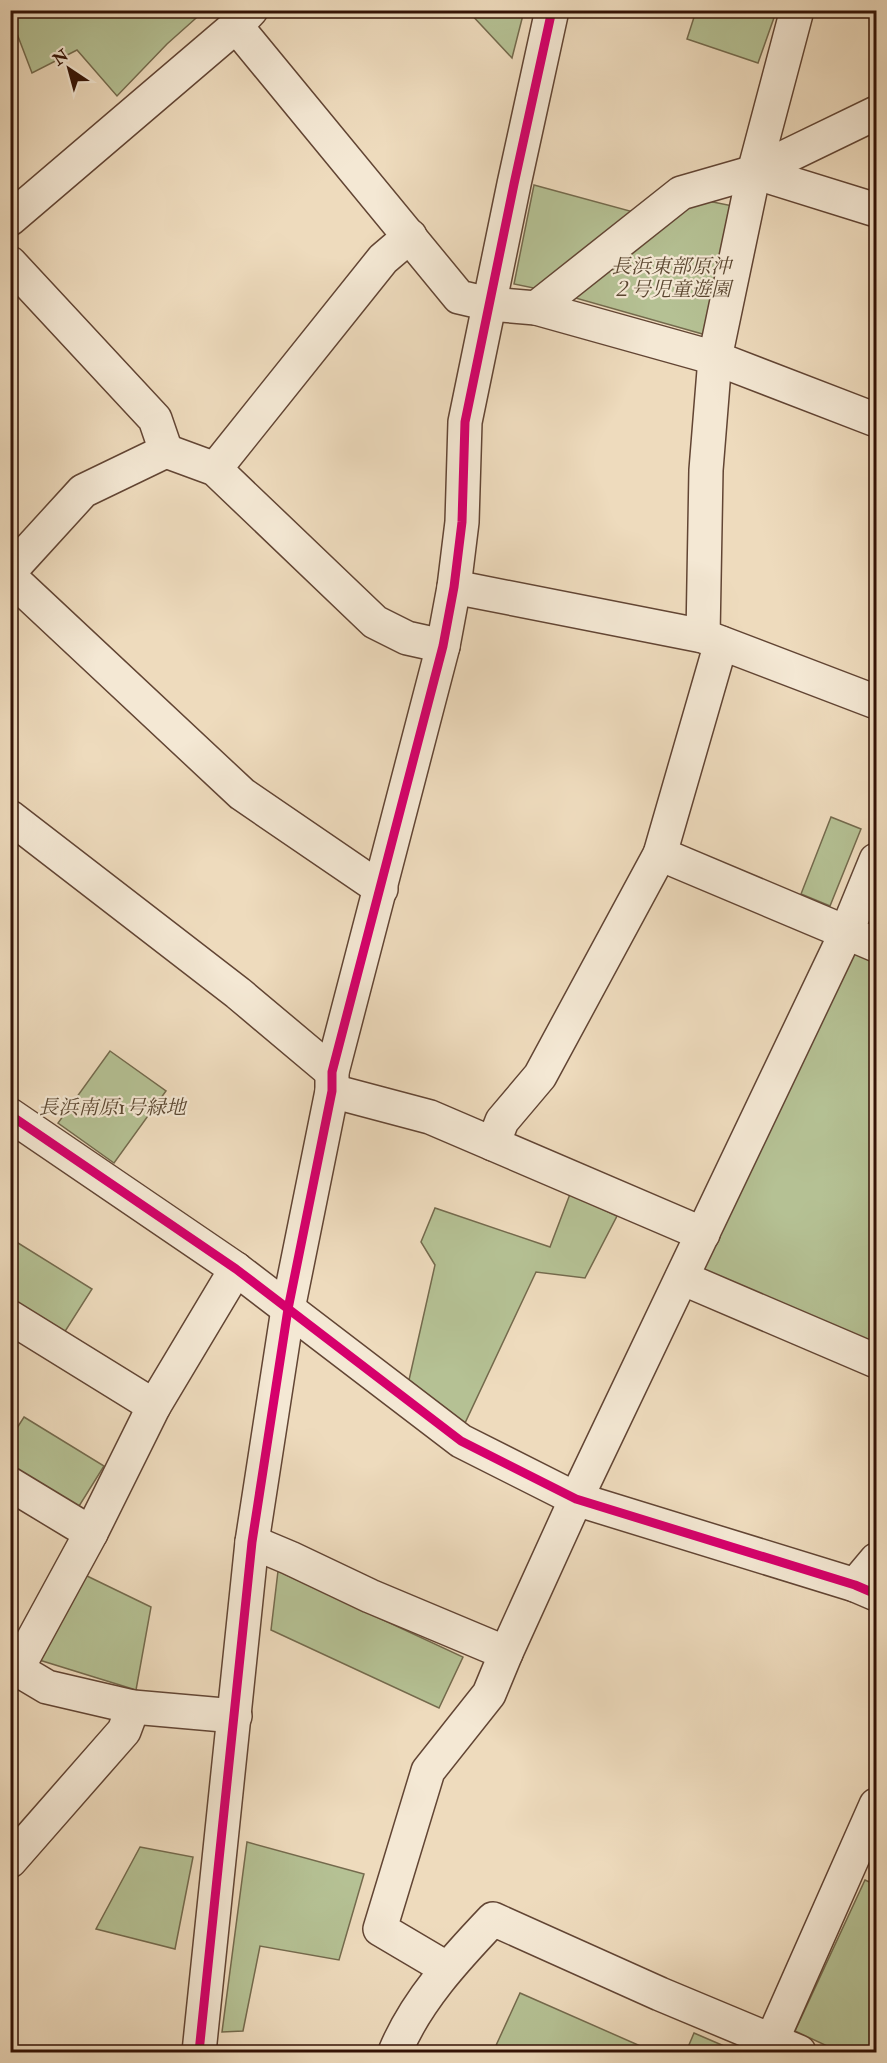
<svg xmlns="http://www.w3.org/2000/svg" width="887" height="2063" font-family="'IM FELL Double Pica','Noto Serif JP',serif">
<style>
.green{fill:#b5c194;stroke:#746a4d;stroke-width:1.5}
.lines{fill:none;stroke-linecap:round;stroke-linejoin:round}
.minor-casing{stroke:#624534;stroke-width:36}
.minor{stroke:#f4e8d4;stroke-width:33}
.cycleway-casing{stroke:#f4e8d4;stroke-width:13}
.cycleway{stroke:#d6006c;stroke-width:9}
.labels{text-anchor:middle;stroke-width:4.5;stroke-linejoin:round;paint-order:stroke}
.park-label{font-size:20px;font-style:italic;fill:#5b4731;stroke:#f4e8d4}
</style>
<rect width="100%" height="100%" fill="#eedbbd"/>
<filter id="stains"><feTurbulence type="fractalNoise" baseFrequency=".00333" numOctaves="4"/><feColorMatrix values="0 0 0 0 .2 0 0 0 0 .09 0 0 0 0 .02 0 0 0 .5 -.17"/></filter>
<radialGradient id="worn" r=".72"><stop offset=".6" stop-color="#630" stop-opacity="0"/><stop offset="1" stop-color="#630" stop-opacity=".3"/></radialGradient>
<g class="green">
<polygon points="11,10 204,10 204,11 167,44 117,96 77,50 32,73 11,18"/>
<polygon points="468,11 524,11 512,58"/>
<polygon points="771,11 776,12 758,63 687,39 696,11"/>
<polygon points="534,185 641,214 548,291 514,284"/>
<polygon points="698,199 733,206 706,335 572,297"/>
<polygon points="831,817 861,829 830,906 801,894"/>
<polygon points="855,948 876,957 876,1346 698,1274"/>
<polygon points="110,1051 166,1091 114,1163 58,1123"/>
<polygon points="570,1194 617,1216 585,1278 536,1272 465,1423 409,1380 435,1265 421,1242 435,1208 550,1247"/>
<polygon points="10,1238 92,1289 64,1333 11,1300"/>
<polygon points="24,1417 104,1466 76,1511 11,1471 10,1439"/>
<polygon points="278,1571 463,1657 439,1708 271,1630"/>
<polygon points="85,1575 151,1607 136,1690 36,1659"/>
<polygon points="247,1842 364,1874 339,1960 260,1946 243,2031 222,2032"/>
<polygon points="140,1847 193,1857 175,1949 96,1929"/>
<polygon points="865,1880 876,1885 876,2052 840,2052 795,2031"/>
<polygon points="520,1993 654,2052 493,2052"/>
<polygon points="694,2033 738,2052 686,2052"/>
</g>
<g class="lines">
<defs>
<g id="minor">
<polyline points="236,26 459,297 489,304 536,308 681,193 754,172 876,113"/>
<polyline points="754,172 876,210"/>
<polyline points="10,219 236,26 251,10"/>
<polyline points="10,263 155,419 166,451"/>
<polyline points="536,308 715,358 876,420"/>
<polyline points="215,469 383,259 410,236"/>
<polyline points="10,571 83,491 166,451 215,469 375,622 407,638 443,646"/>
<polyline points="10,577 242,794 381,889"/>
<polyline points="454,587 703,636 876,702"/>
<polyline points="703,636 706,470 715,358 754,172 797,10"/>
<polyline points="10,817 238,993 332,1072"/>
<polyline points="660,854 876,945"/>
<polyline points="332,1091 430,1117 703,1234"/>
<polyline points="10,1115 236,1269 461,1441 576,1499 855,1585 876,1594"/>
<polyline points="493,1144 502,1121 540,1076 660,854 721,643"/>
<polyline points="682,1278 876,1361"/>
<polyline points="10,1317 154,1406"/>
<polyline points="10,1484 91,1533"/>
<polyline points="252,1542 290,1558 370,1596 506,1653 489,1694 428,1771 380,1929 446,1968"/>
<polyline points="855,1585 876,1560"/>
<polyline points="506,1653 576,1499 846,933 876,860"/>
<polyline points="10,1665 47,1687 133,1707 235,1716"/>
<polyline points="17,1669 91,1533 154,1406 236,1269"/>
<polyline points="10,1861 124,1731 133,1707"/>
<polyline points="772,2040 876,1805"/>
<polyline points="199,2052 252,1542 288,1309 332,1091 332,1072 443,646 454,587 462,522 465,422 514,184 552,10"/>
<path d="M395,2052C416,2001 455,1959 493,1919L660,1994L799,2052"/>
</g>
</defs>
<use href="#minor" class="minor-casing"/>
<use href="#minor" class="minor"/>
<defs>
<g id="cycleway">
<polyline points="10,1115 236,1269 461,1441 576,1499 855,1585 876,1594"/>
<polyline points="199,2052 252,1542 288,1309 332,1091 332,1072 443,646 454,587 462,522 465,422 514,184 552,10"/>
</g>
</defs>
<use href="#cycleway" class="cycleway-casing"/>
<use href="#cycleway" class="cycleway"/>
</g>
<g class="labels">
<g class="park-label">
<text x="671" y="273">長浜東部原沖<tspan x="671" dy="23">２号児童遊園</tspan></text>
<text x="112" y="1114">長浜南原1号緑地</text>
</g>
</g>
<rect width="887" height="2063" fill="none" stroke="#eedbbd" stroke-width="36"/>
<rect x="12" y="12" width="863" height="2039" fill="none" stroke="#341306" stroke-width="3"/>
<rect x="18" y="18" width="851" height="2027" fill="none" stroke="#341306" stroke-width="1.5"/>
<g transform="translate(69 69) rotate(324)" stroke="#f4e8d4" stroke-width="4.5" paint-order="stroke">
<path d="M0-4.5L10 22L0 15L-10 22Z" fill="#341306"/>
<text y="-9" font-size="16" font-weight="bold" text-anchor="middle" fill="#341306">N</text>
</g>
<rect width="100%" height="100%" filter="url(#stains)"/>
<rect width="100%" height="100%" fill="url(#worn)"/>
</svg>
